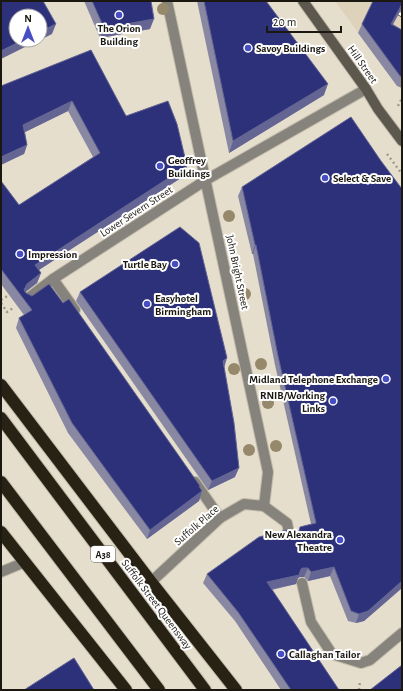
<svg xmlns="http://www.w3.org/2000/svg" width="403" height="691" font-family="'Alegreya Sans',sans-serif">
<style>
.built{fill:#ded3ba}
.lines{fill:none;stroke-linecap:round;stroke-linejoin:round}
.lane-casing{stroke:#c1baab;stroke-width:12}
.street-casing{stroke:#c1baab;stroke-width:12}
.secondary-casing{stroke:#c1baab;stroke-width:12}
.highway-casing{stroke:#c1baab;stroke-width:14}
.path{stroke:#9f998b;stroke-width:2.5;stroke-dasharray:2 3;stroke-linecap:butt}
.lane{stroke:#86837c;stroke-width:10}
.street{stroke:#86837c;stroke-width:10}
.secondary{stroke:#5d584e;stroke-width:10}
.highway{stroke:#282214;stroke-width:12}
.rail-casing{stroke:#545047;stroke-width:4.5}
.rail{stroke:#fff;stroke-width:3;stroke-dasharray:9;stroke-linecap:butt}
.tree{fill:#96896b}
.wall{fill:#8988a3}
.shaded-wall{fill:#646593}
.building{fill:#2c317a;stroke:#646593}
.poi-dot{fill:#474ec3;stroke:#fff;stroke-width:1.5}
.labels{text-anchor:middle;stroke-width:4;stroke-linejoin:round;paint-order:stroke}
.shield{fill:#fff;stroke:#5f5d59;stroke-width:1}
.shield-label{font-size:10px;font-weight:bold;fill:#1b1812}
.poi-label{font-size:11px;font-weight:bold;fill:#1b1812;stroke:#fff;text-anchor:start}
.street-label{font-size:11px;fill:#1b1812;stroke:#fff}
</style>
<rect width="100%" height="100%" fill="#e6decc"/>
<polygon class="built" points="335,1 402,1 402,88 397,86"/>
<g class="lines">
<defs>
<polyline id="lane" points="1,572 25,562"/>
<g id="street">
<polyline points="167,1 268,472 264,506"/>
<polyline points="53,279 75,310"/>
<polyline points="27,299 53,279 206,180 366,89"/>
<polyline points="195,482 220,518"/>
<polyline points="151,582 220,518 244,504 264,506 287,523 290,538"/>
<polyline points="302,583 311,622 332,654 361,663 370,660 402,633"/>
</g>
<polyline id="secondary" points="303,1 366,89 378,109 402,141"/>
<g id="highway">
<polyline points="1,385 151,582 236,690"/>
<polyline points="1,418 205,690"/>
<polyline points="1,482 159,690"/>
<polyline points="1,532 126,690"/>
</g>
</defs>
<use href="#lane" class="lane-casing"/>
<use href="#street" class="street-casing"/>
<use href="#secondary" class="secondary-casing"/>
<use href="#highway" class="highway-casing"/>
<g class="path">
<polyline points="398,106 402,98"/>
<polyline points="387,154 402,174"/>
<polyline points="1,300 9,295"/>
<polyline points="1,303 7,312 13,308"/>
<polyline points="359,690 360,681"/>
</g>
<use href="#lane" class="lane"/>
<use href="#street" class="street"/>
<use href="#secondary" class="secondary"/>
<use href="#highway" class="highway"/>
<defs>
<polyline id="rail" points="379,1 402,15"/>
</defs>
<use href="#rail" class="rail-casing"/>
<use href="#rail" class="rail"/>
</g>
<g class="tree">
<circle cx="163" cy="9" r="6"/>
<circle cx="229" cy="216" r="6"/>
<circle cx="245" cy="294" r="6"/>
<circle cx="261" cy="364" r="6"/>
<circle cx="234" cy="369" r="6"/>
<circle cx="268" cy="403" r="6"/>
<circle cx="276" cy="446" r="6"/>
<circle cx="249" cy="450" r="6"/>
</g>
<g class="wall">
<polygon points="84,1 151,1 150,29 100,38"/>
<polygon points="197,1 266,1 324,95 229,153"/>
<polygon points="402,1 402,8 393,24 402,30 402,88 397,86 358,33 362,24"/>
<polygon points="91,50 126,116 184,176 39,270 41,273 37,283 25,292 200,486 199,487 202,491 199,501 147,539 68,433 16,328 19,318 24,315 1,284 1,181 19,205 93,157 68,111 25,132 27,145 24,154 1,86"/>
<polygon points="381,161 402,189 402,588 364,621 356,623 348,621 330,576 308,581 304,577 300,577 298,578 296,584 272,590 339,690 281,690 235,621 203,583 207,574 291,535 295,535 298,533 300,527 311,524 275,365 253,254 252,254 238,196 242,187"/>
<polygon points="80,292 224,367 235,477 208,490 76,301"/>
</g>
<g class="shaded-wall">
<polygon points="402,4 402,8 388,33 391,24"/>
<polygon points="154,19 150,29 100,38 104,28"/>
<polygon points="56,24 52,34 40,40 40,32"/>
<polygon points="23,40 39,40 1,59 1,51"/>
<polygon points="328,84 324,95 229,153 233,141"/>
<polygon points="72,101 68,111 19,135 23,125"/>
<polygon points="27,145 24,154 1,165 1,157"/>
<polygon points="187,166 184,176 31,275 35,265"/>
<polygon points="255,245 256,245 253,254 252,254"/>
<polygon points="41,273 37,283 23,294 22,297 27,284"/>
<polygon points="227,358 224,368 223,361"/>
<polygon points="239,468 235,477 208,490 212,481"/>
<polygon points="202,491 199,501 147,539 150,530"/>
<polygon points="334,567 330,576 308,581 311,572"/>
<polygon points="303,568 308,568 304,577 300,577 298,578 296,584 263,591 267,582 301,569"/>
<polygon points="402,581 402,588 364,621 356,623 359,614"/>
</g>
<g class="building">
<polygon points="1,1 43,1 56,24 40,32 40,16 16,16 16,40 23,40 1,51"/>
<polygon points="92,1 151,1 154,19 104,28"/>
<polygon points="204,1 266,1 328,84 233,141"/>
<polygon points="373,1 402,1 402,4 391,24 402,30 402,77 400,76 362,24"/>
<polygon points="91,50 126,116 168,101 177,124 187,166 35,265 41,273 27,284 24,290 26,293 32,296 49,284 63,303 69,299 200,486 199,486 202,491 150,530 72,423 19,318 32,310 1,269 1,181 19,205 100,153 72,101 23,125 27,145 1,157 1,86"/>
<polygon points="351,117 381,161 402,189 402,581 368,611 359,614 351,611 334,567 311,572 308,568 303,568 301,569 299,575 267,582 339,690 291,690 238,612 207,574 259,537 287,530 291,535 295,535 299,531 300,527 316,523 278,356 256,245 255,245 242,187"/>
<polygon points="180,227 199,243 227,358 223,361 234,423 239,468 212,481 80,292"/>
<polygon points="74,658 94,690 24,690"/>
<polygon points="402,665 402,690 370,690"/>
</g>
<g class="poi-dot">
<circle cx="119" cy="15" r="4"/>
<circle cx="248" cy="48" r="4"/>
<circle cx="160" cy="166" r="4"/>
<circle cx="325" cy="178" r="4"/>
<circle cx="20" cy="254" r="4"/>
<circle cx="175" cy="264" r="4"/>
<circle cx="147" cy="304" r="4"/>
<circle cx="386" cy="379" r="4"/>
<circle cx="333" cy="401" r="4"/>
<circle cx="340" cy="540" r="4"/>
<circle cx="281" cy="654" r="4"/>
</g>
<g class="labels">
<rect class="shield" x="91" y="546" width="24" height="16" rx="3"/>
<g class="shield-label">
<text x="103" y="558">A38</text>
</g>
<g class="poi-label">
<text x="119" y="32" text-anchor="middle">The Orion<tspan x="119" dy="13">Building</tspan></text>
<text x="256" y="52">Savoy Buildings</text>
<text x="168" y="164">Geoffrey<tspan x="168" dy="13">Buildings</tspan></text>
<text x="333" y="182">Select &amp; Save</text>
<text x="28" y="258">Impression</text>
<text x="167" y="268" text-anchor="end">Turtle Bay</text>
<text x="155" y="302">Easyhotel<tspan x="155" dy="13">Birmingham</tspan></text>
<text x="378" y="383" text-anchor="end">Midland Telephone Exchange</text>
<text x="325" y="399" text-anchor="end">RNIB/Working<tspan x="325" dy="13">Links</tspan></text>
<text x="332" y="538" text-anchor="end">New Alexandra<tspan x="332" dy="13">Theatre</tspan></text>
<text x="289" y="658">Callaghan Tailor</text>
</g>
<g class="street-label">
<text transform="translate(363 64) rotate(55)" y="4">Hill Street</text>
<text transform="translate(136 211) rotate(-33)" y="4">Lower Severn Street</text>
<text transform="translate(238 272) rotate(78)" y="4">John Bright Street</text>
<text transform="translate(196 525) rotate(-41)" y="4">Suffolk Place</text>
<text transform="translate(157 604) rotate(53)" y="4">Suffolk Street Queensway</text>
</g>
</g>
<rect width="403" height="691" fill="none" stroke="#1b1812" stroke-width="4"/>
<g transform="translate(28 28)"><circle r="19" fill="#ffffff" stroke="#a4a3a0"/>
<path d="M0-3L7 15L0 10L-7 15Z" fill="#474ec3"/>
<text y="-6" font-size="11" font-weight="bold" text-anchor="middle" fill="#1b1812">N</text>
</g>
<path d="M267 26v6h74v-6" fill="none" stroke="#1b1812" stroke-width="2"/>
<text x="273" y="26" font-size="12" fill="#1b1812" stroke="#ffffff" stroke-width="3" paint-order="stroke">20 m</text>
</svg>
